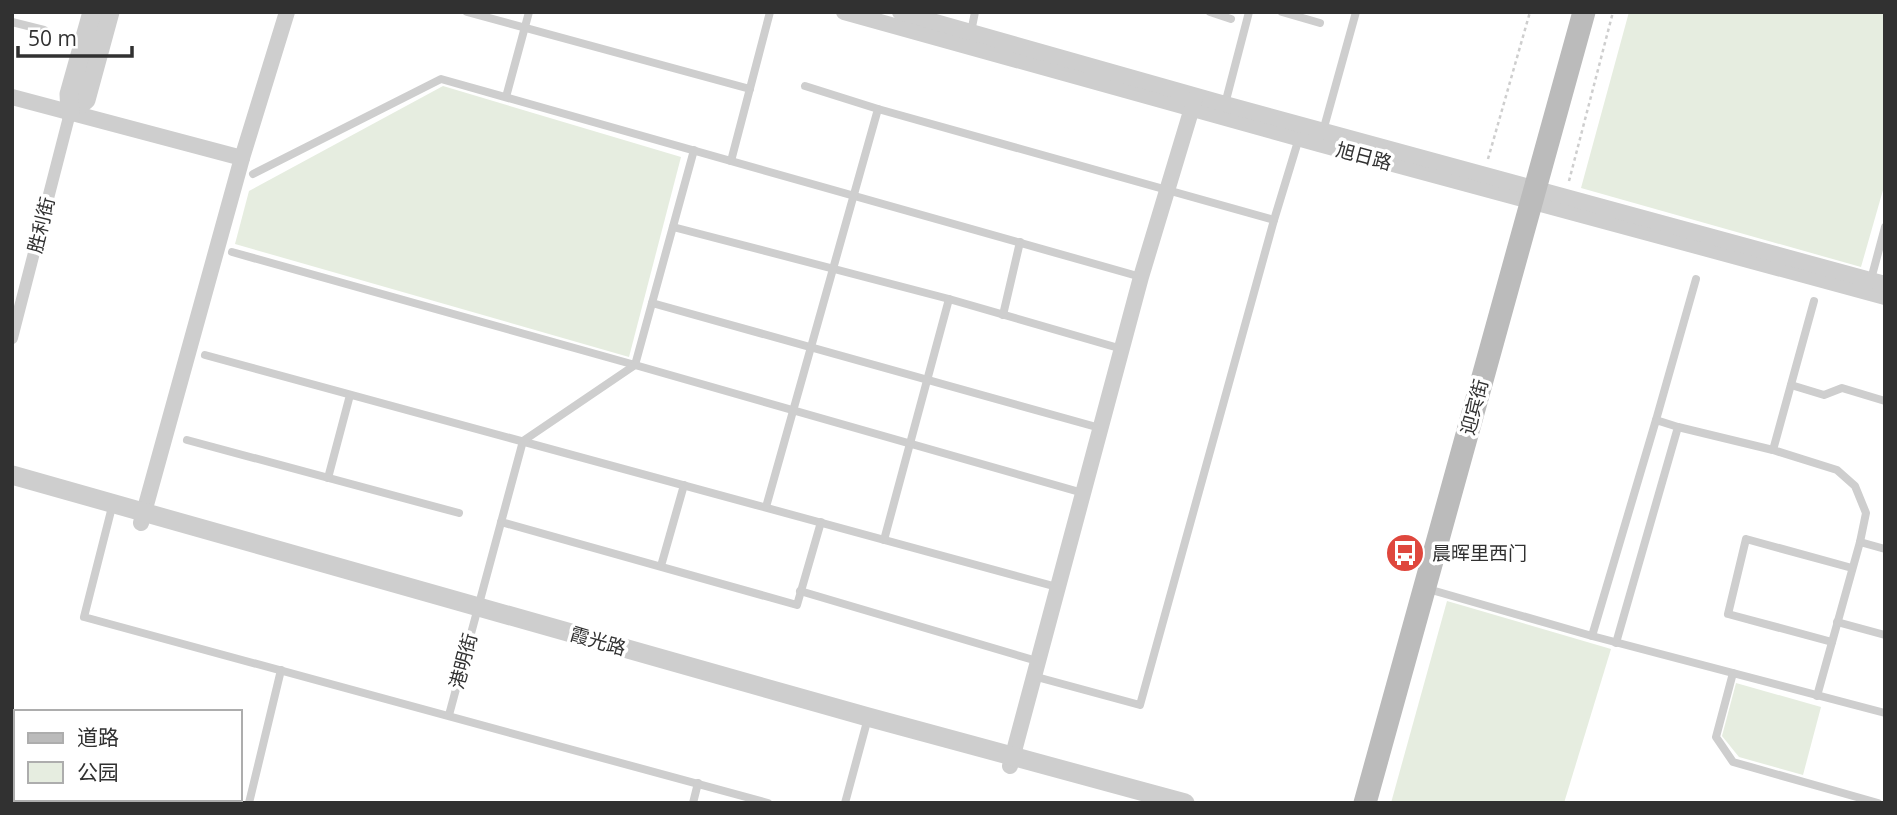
<svg xmlns="http://www.w3.org/2000/svg" width="1897" height="815" font-family="'Open Sans','Noto Sans SC',sans-serif">
<style>
.green{fill:#e6ede0}
.lines{fill:none;stroke-linecap:round;stroke-linejoin:round}
.path{stroke:#cecece;stroke-width:2.5;stroke-dasharray:3.5 3.5;stroke-linecap:butt}
.service{stroke:#cecece;stroke-width:8}
.pedestrian{stroke:#cecece;stroke-width:12}
.minor{stroke:#cecece;stroke-width:16}
.tertiary{stroke:#cecece;stroke-width:19}
.secondary{stroke:#bbb;stroke-width:23}
.labels{text-anchor:middle;stroke-width:7;stroke-linejoin:round;paint-order:stroke}
.street-label{font-size:19px;fill:#313131;stroke:#fff}
.poi-label{font-size:19px;fill:#313131;stroke:#fff;text-anchor:start}
</style>
<rect width="100%" height="100%" fill="#fff"/>
<g class="green">
<polygon points="1629,12 1885,12 1885,183 1861,267 1581,188"/>
<polygon points="443,86 681,157 629,357 235,244 249,191"/>
<polygon points="1447,601 1611,649 1564,803 1391,803"/>
<polygon points="1736,683 1821,707 1803,775 1739,757 1722,736"/>
</g>
<g class="lines">
<g class="path">
<polyline points="1488,159 1530,12"/>
<polyline points="1569,181 1613,12"/>
</g>
<g class="service">
<polyline points="467,12 750,89"/>
<polyline points="1210,12 1231,19"/>
<polyline points="1282,12 1320,23"/>
<polyline points="12,22 44,30"/>
<polyline points="971,32 975,12"/>
<polyline points="805,86 878,109 1274,220"/>
<polyline points="506,97 529,12"/>
<polyline points="1225,104 1249,12"/>
<polyline points="1323,131 1356,12"/>
<polyline points="731,161 770,12"/>
<polyline points="253,174 441,79 1141,277"/>
<polyline points="673,227 949,299 1122,349"/>
<polyline points="232,252 635,365 694,150"/>
<polyline points="1870,283 1885,227"/>
<polyline points="1814,301 1773,450 1837,470 1855,486 1866,513 1860,542 1817,696"/>
<polyline points="652,303 1100,428"/>
<polyline points="1003,315 1020,242"/>
<polyline points="205,355 1057,587"/>
<polyline points="1791,385 1824,395 1842,388 1885,401"/>
<polyline points="1656,420 1696,279"/>
<polyline points="1678,427 1773,450"/>
<polyline points="187,440 459,513"/>
<polyline points="328,478 350,395"/>
<polyline points="113,503 84,617 768,803"/>
<polyline points="766,507 878,109"/>
<polyline points="501,522 797,605 821,522"/>
<polyline points="884,540 949,299"/>
<polyline points="1860,542 1885,549"/>
<polyline points="661,566 684,485"/>
<polyline points="1428,589 1592,636 1885,713"/>
<polyline points="800,591 1037,661"/>
<polyline points="1837,622 1885,635"/>
<polyline points="1592,636 1656,420 1678,427 1616,643"/>
<polyline points="1832,642 1728,614 1746,539 1852,568"/>
<polyline points="1733,673 1716,737 1733,762 1878,803"/>
<polyline points="1033,676 1140,705 1274,220 1299,138"/>
<polyline points="449,715 523,441 635,365 1083,493"/>
<polyline points="249,803 281,670"/>
<polyline points="693,803 698,783"/>
<polyline points="845,803 868,718"/>
</g>
<polyline class="pedestrian" points="12,338 70,113"/>
<g class="minor">
<polyline points="844,12 1319,144 1885,297"/>
<polyline points="900,12 1225,104 1885,284"/>
<polyline points="12,97 242,158"/>
<polyline points="141,523 242,158 287,12"/>
<polyline points="1010,766 1141,277 1195,98"/>
</g>
<g class="tertiary">
<polyline points="70,113 86,100 110,12"/>
<polyline points="70,113 69,94 92,12"/>
<polyline points="12,475 868,717 1185,803"/>
</g>
<polyline class="secondary" points="1365,803 1584,12"/>
</g>
<defs>
<symbol id="bus-disc" viewBox="-11 -11 22 22"><circle r="9.5" fill="#df473d" stroke="#fff"/><path d="M-5-6H5V4H4V6H2V4H-2V6H-4V4H-5ZM-3.5-4V0h7V-4ZM-3.5 1.2v1.5H-2V1.2ZM2 1.2v1.5H3.5V1.2Z" fill="#fff"/></symbol>
</defs>
<g fill-rule="evenodd">
<use href="#bus-disc" x="1383" y="531" width="44" height="44"/>
</g>
<g class="labels">
<g class="street-label">
<text transform="translate(1364 156) rotate(15)" y="7">旭日路</text>
<text transform="translate(41 225) rotate(-76)" y="7">胜利街</text>
<text transform="translate(1474 407) rotate(-75)" y="7">迎宾街</text>
<text transform="translate(598 641) rotate(16)" y="7">霞光路</text>
<text transform="translate(463 661) rotate(-75)" y="7">港明街</text>
</g>
<g class="poi-label">
<text x="1432" y="560">晨晖里西门</text>
</g>
</g>
<rect width="1897" height="815" fill="none" stroke="#313131" stroke-width="28"/>
<rect x="14" y="710" width="228" height="91" fill="#ffffff" stroke="#adadad" stroke-width="2"/>
<rect x="28" y="733" width="35" height="10" fill="#bbbbbb" stroke="#adadad" stroke-width="2"/>
<text x="77" y="745" font-size="21" fill="#313131">道路</text>
<rect x="28" y="762" width="35" height="21" fill="#e6ede0" stroke="#adadad" stroke-width="2"/>
<text x="77" y="780" font-size="21" fill="#313131">公园</text>
<path d="M18 46v10h114v-10" fill="none" stroke="#313131" stroke-width="3.5"/>
<text x="28" y="46" font-size="21" fill="#313131" stroke="#ffffff" stroke-width="5" paint-order="stroke">50 m</text>
</svg>
